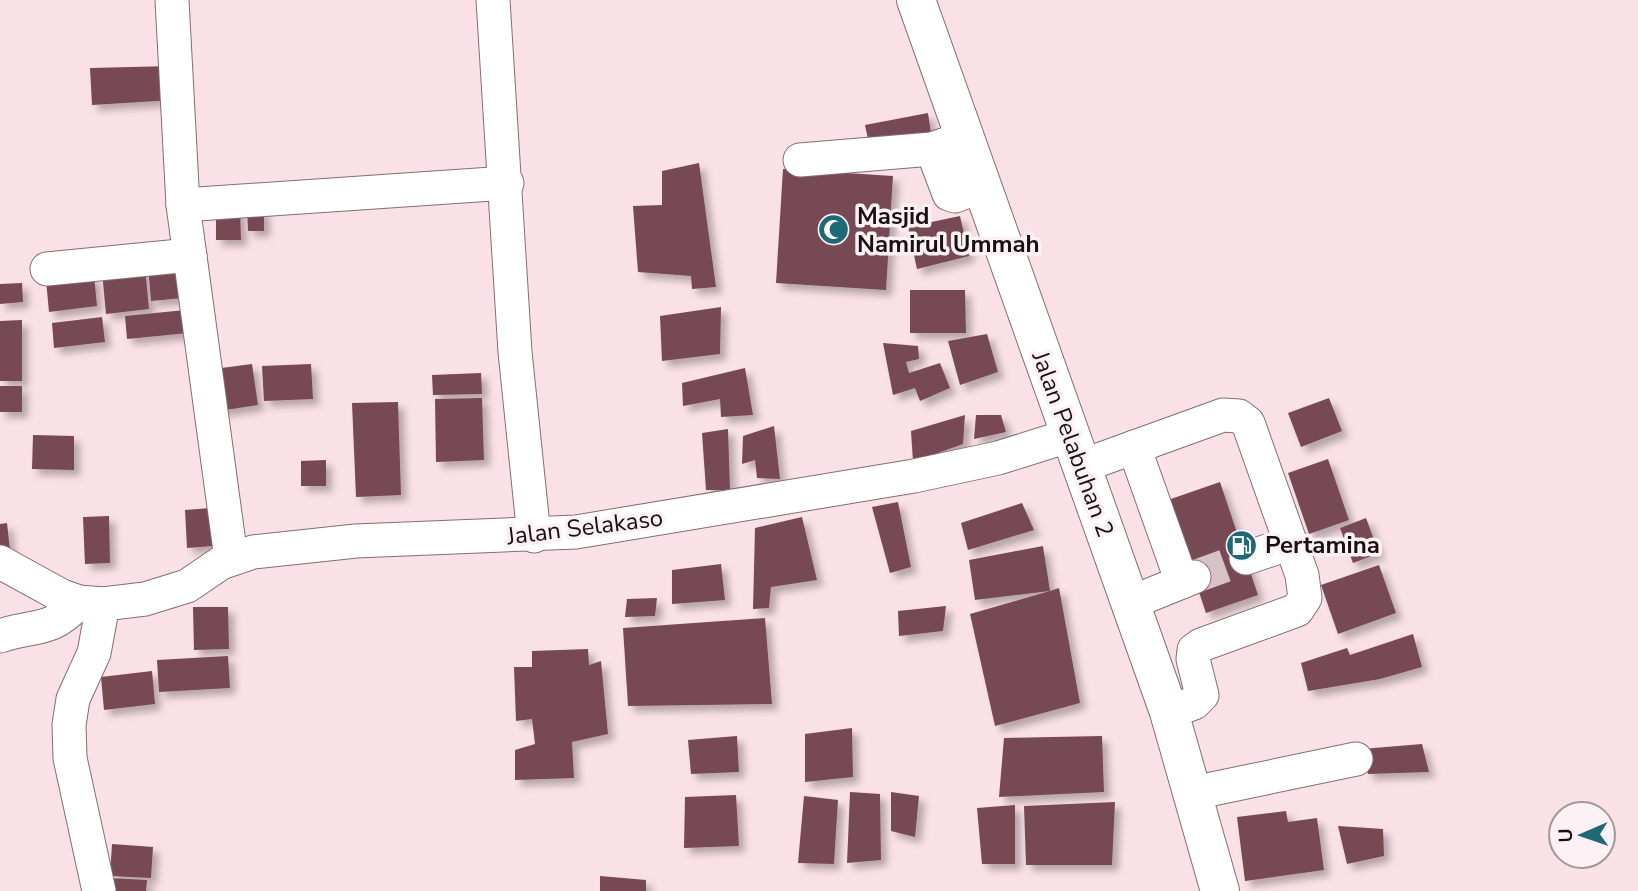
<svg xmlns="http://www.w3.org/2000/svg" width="1638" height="891" font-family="'Nunito Sans',sans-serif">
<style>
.building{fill:#774855;filter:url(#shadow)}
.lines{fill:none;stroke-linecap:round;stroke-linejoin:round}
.minor-tunnel{stroke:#d7c2c7;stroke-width:33;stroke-dasharray:33 17;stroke-linecap:butt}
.minor-casing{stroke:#836e74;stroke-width:35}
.major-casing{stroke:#836e74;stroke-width:40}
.minor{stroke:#fff;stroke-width:33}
.major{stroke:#fff;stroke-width:38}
.labels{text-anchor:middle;stroke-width:7;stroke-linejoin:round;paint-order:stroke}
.poi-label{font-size:24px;font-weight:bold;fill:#181012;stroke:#fcf2f5;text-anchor:start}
.street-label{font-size:24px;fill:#181012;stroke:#fcf2f5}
</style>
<defs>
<filter id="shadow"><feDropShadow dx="6" dy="6" stdDeviation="3.5" flood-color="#0004"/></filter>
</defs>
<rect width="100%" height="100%" fill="#f9e1e7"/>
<g class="building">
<polygon points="173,66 173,100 92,105 90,68"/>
<polygon points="928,113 931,133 869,144 865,125"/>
<polygon points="699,163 716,287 692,289 691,276 638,272 633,206 662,205 662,171"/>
<polygon points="783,169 893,176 886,290 776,283"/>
<polygon points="216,208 240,208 241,240 216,240"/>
<polygon points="247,209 264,209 264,231 248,231"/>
<polygon points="960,216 969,256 917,269 908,227"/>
<polygon points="180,262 183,298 151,301 148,265"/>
<polygon points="145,267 149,309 106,314 102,272"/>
<polygon points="94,275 97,306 49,312 46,280"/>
<polygon points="22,283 23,302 0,304 0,284"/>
<polygon points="910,290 965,290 966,333 910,333"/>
<polygon points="721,307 720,354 662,361 660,316"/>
<polygon points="185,310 188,333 127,339 125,316"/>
<polygon points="102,317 105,342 54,348 52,323"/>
<polygon points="22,320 22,381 0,381 0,321"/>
<polygon points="987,334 998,372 960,385 948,341"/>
<polygon points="883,343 918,346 919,359 906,362 909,373 940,363 950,388 920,401 915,388 893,395"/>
<polygon points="252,364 258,405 219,411 214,369"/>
<polygon points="311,364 313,399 264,401 262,366"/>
<polygon points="745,368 753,415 721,417 720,399 683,406 682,383"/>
<polygon points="481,373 482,394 433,395 432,375"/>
<rect x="0" y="386" width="22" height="26"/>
<polygon points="482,398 484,460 436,462 435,399"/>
<polygon points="1329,398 1342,431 1301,447 1288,413"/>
<polygon points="398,402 401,495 356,497 352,403"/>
<polygon points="965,415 963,444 913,462 911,431"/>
<polygon points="976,415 1001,415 1006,432 974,439"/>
<polygon points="774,426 780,479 757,478 755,460 742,464 743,436"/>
<polygon points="728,429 730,490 706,490 702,433"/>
<polygon points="33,435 74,436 74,470 32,469"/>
<polygon points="1328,459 1349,520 1309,534 1288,473"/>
<polygon points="326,460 326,486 301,486 301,461"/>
<polygon points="1220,482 1258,595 1206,613 1168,500"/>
<polygon points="898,502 911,567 890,573 872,507"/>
<polygon points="1022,503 1034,530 968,550 961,523"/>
<polygon points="211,508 213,546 187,548 185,510"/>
<polygon points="109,516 110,563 85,564 83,517"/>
<polygon points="802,517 817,580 771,587 769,608 753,609 755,528"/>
<polygon points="1366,518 1379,553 1353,563 1340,528"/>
<polygon points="7,523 10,550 0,551 0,524"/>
<polygon points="1043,546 1050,591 1059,588 1080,703 995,726 970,614 1050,591 975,600 969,560"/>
<polygon points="721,564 725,600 672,604 672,570"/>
<polygon points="1379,565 1396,613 1338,634 1321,585"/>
<polygon points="657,598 655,616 625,617 627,599"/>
<polygon points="946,606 943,631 899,636 898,611"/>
<polygon points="193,607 228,607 229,649 194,650"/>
<polygon points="765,618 772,704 628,706 623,628"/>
<polygon points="1413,634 1422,667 1380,679 1308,691 1301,663 1347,648 1350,655"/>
<polygon points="588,649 589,665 601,661 608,734 572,742 574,778 515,780 515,750 535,744 532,719 516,721 514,667 532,667 532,651"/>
<polygon points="228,656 230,688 159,692 157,660"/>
<polygon points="152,671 155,704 104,710 101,677"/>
<polygon points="852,728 853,777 805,782 805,734"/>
<polygon points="737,736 739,772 691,774 688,740"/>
<polygon points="1102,736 1104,792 999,797 1004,738"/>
<polygon points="1422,744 1429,772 1368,774 1362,749"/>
<polygon points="850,792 880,794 881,860 847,863"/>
<polygon points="891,792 919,796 915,837 891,831"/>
<polygon points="736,795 739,846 684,848 685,797"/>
<polygon points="804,796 838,800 834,864 798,863"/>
<polygon points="1115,802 1112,865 1026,865 1024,806"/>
<polygon points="1015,805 1015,864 982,864 977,808"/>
<polygon points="1286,811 1288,822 1317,818 1324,870 1245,881 1237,817"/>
<polygon points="1338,826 1383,829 1384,856 1347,864"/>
<polygon points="112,844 153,847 151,878 110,876"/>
<polygon points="600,876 646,880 646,891 600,891"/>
<polygon points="109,878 147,880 146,891 108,891"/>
</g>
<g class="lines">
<polyline class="minor-tunnel" points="1194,577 1246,558"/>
<defs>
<g id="minor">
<polyline points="172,0 183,205 231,558"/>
<polyline points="493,0 515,352 534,536"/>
<polyline points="932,149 949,194 955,196 981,186"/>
<polyline points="800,160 932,149 963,138"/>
<polyline points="183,205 507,183"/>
<polyline points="47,269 190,255"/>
<polyline points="1134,447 1182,582"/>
<polyline points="1082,466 1223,415 1239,416 1248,423 1302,575 1305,598 1297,610 1201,645 1194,650 1193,659 1202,695 1194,703 1169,712"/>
<polyline points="1246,558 1291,543"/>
<polyline points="0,562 62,596 79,602 103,604 145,599 187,586 221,563 253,552 356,541 576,532 914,476 998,458 1071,435"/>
<polyline points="1130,603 1194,577"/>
<path d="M0,636C36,624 51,633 79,602"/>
<polyline points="1193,793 1356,759"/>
<polyline points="99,891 70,758 69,725 73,699 94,653 103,604"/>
</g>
<polyline id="major" points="916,0 1169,712 1220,891"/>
</defs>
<use href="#minor" class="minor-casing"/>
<use href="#major" class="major-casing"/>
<use href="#minor" class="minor"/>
<use href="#major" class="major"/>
</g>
<defs>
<symbol id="mosque-disc" viewBox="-11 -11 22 22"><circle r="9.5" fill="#1f6875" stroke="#fcf2f5"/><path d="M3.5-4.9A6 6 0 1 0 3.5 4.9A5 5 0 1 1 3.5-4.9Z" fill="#fff"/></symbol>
<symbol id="fuel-disc" viewBox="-11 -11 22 22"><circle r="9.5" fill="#1f6875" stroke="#fcf2f5"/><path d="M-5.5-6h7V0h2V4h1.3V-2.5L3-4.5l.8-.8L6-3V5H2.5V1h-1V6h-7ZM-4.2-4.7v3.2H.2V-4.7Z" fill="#fff"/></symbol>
</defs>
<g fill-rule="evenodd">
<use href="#mosque-disc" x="816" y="212" width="35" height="35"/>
<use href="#fuel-disc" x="1224" y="528" width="35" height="35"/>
</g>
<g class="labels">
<g class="poi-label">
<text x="857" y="224">Masjid<tspan x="857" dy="28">Namirul Ummah</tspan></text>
<text x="1265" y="553">Pertamina</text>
</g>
<g class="street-label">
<text transform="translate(1073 444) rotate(70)" y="8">Jalan Pelabuhan 2</text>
<text transform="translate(585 527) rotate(-7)" y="8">Jalan Selakaso</text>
</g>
</g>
<g transform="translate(1582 835) rotate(268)"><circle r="33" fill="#fcf2f5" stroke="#a1989a" stroke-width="2"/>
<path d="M0-5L12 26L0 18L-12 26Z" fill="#1f6875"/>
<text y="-10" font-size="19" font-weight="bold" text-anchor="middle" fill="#181012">U</text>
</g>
</svg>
